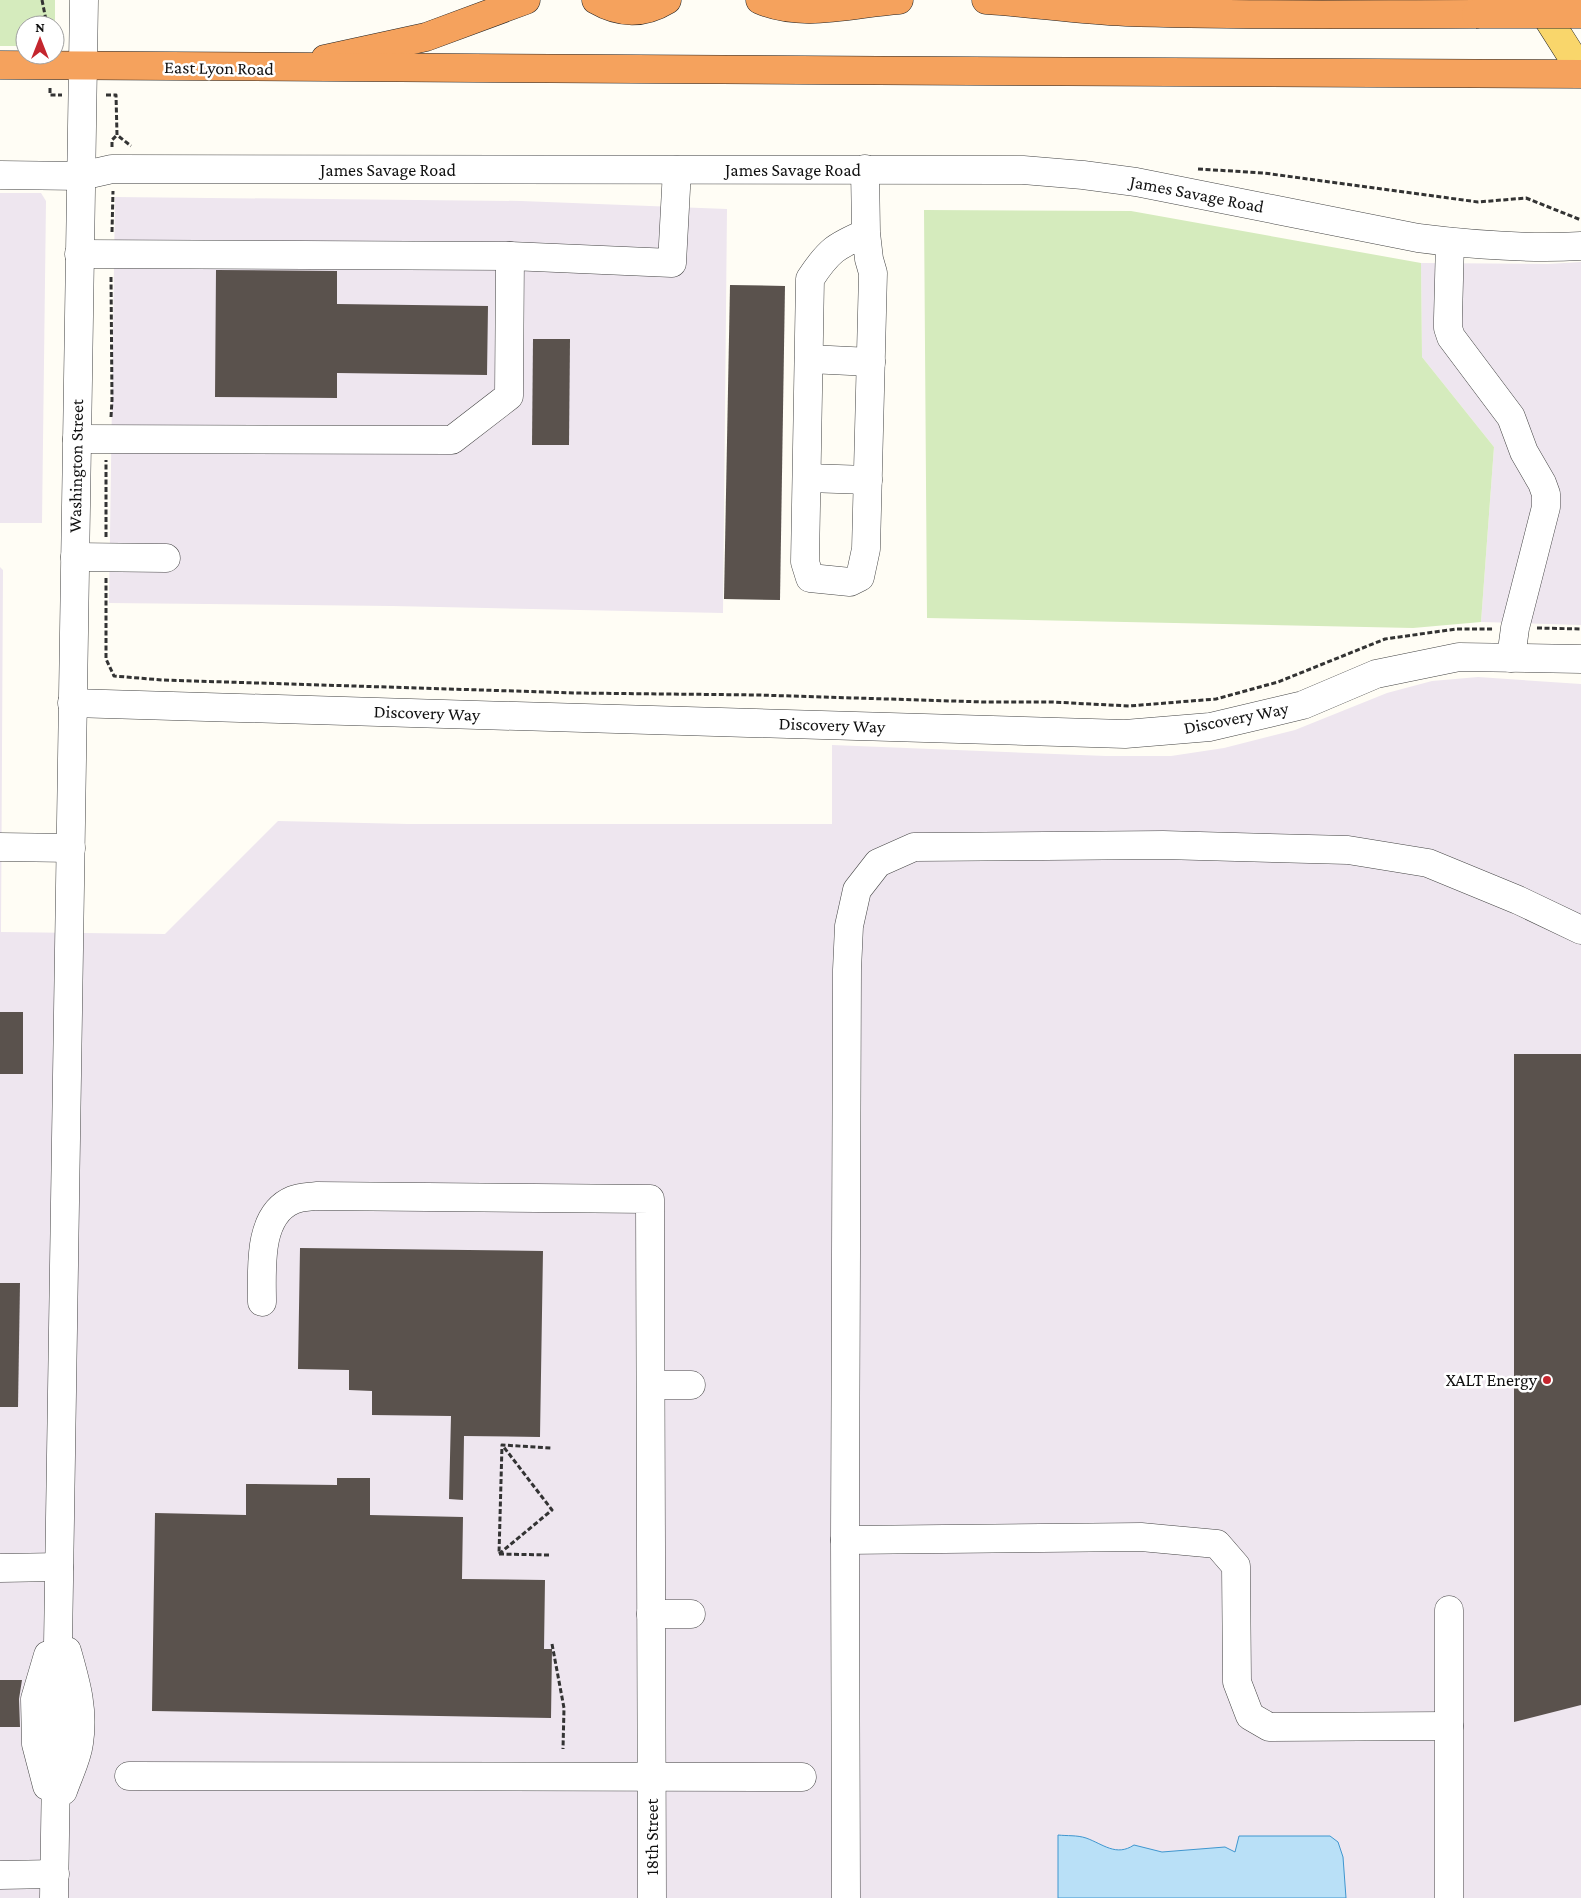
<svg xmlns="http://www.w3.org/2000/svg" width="1581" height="1898" font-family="'Crimson Pro',serif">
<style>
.industrial{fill:#eee6ef}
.green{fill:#d5ebbd}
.water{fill:#b9e0f7;stroke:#3f96cf}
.building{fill:#5a524d}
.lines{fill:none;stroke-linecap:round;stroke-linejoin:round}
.minor-casing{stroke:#444;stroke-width:29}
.major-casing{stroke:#222;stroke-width:29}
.highway-casing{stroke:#222;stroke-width:29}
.path{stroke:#333;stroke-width:3;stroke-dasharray:5 2.5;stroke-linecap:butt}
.minor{stroke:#fff;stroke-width:28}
.major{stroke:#f9d66b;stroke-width:28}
.highway{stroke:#f5a25d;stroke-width:28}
.highway-bridge-casing{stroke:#222;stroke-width:29;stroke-linecap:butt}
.highway-bridge{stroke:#f5a25d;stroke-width:28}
.poi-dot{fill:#c4262e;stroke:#fff;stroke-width:2}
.labels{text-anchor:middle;stroke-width:5;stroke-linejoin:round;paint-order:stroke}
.street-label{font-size:18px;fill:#111;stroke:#fff}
.poi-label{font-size:18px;fill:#111;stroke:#fff;text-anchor:end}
</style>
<rect width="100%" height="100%" fill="#fffdf5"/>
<g class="industrial">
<polygon points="0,193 41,193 46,201 42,523 0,523"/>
<polygon points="115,197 521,201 727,209 723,613 392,606 109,603"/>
<polygon points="1581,262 1581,625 1481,622 1494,447 1422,357 1421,263 1548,264"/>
<polygon points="0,567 3,570 1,932 165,934 278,821 408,824 832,824 832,745 1106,756 1171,756 1224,748 1295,730 1387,693 1432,681 1478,677 1581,684 1581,1898 0,1898"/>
</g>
<g class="green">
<polygon points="0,0 55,0 55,25 25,25 25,46 0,46"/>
<polygon points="924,210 1131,211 1421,263 1422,357 1494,447 1481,622 1413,628 927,618"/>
</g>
<path class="water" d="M1058,1835C1067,1836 1077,1835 1086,1838C1103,1844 1116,1857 1134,1845L1162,1852L1225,1847L1235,1852L1239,1836H1330L1338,1842L1343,1857L1346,1898H1058Z"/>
<g class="building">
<polygon points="216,270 337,271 337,304 488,306 487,375 337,373 337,398 215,397"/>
<polygon points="730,285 785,286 780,600 724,599"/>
<polygon points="533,339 570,339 569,445 532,445"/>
<rect x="0" y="1012" width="23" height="62"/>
<polygon points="1514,1054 1581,1054 1581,1705 1514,1722"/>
<polygon points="300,1248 543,1251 540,1437 464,1436 463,1500 449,1499 451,1416 372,1415 372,1391 349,1390 349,1370 298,1369"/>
<polygon points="0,1283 20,1283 18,1407 0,1407"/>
<polygon points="337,1478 370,1478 370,1515 463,1517 462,1579 545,1580 544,1649 552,1649 551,1718 152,1711 155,1513 246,1515 246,1484 337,1485"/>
<polygon points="0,1680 22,1680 19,1699 20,1727 0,1727"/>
</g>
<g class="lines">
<defs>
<g id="minor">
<path d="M865,169L866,233C836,246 829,250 810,279L805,562L810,578L850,582L860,577L866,549L873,273L869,259L866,233"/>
<path d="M0,175L81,176L112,169L1023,170L1083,175L1136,182L1418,238C1473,245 1526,249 1581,246"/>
<polyline points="1450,242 1448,318 1448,328 1451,337 1511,417 1524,452 1542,483 1546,494 1546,507 1515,628 1511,658"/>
<polyline points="79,254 510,256 672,263 677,170"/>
<polyline points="809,359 871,362"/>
<polyline points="77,439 452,440 509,396 510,256"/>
<polyline points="807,478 868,480"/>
<polyline points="75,557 166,558"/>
<polyline points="72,703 1125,734 1210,727 1303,705 1376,674 1459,657 1581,659"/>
<polyline points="0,847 71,848"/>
<path d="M262,1302C262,1270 257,1215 293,1200C300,1197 309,1197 316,1196L650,1199L652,1898"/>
<polyline points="651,1385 691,1385"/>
<polyline points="845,1540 1141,1537 1217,1544 1236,1566 1237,1682 1250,1716 1269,1727 1449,1726 1449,1898"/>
<polyline points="0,1568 59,1567"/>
<polyline points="651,1614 691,1614"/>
<polyline points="1449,1726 1449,1610"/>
<polyline points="129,1776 802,1777"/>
<polyline points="47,1786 36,1744 35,1699 48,1655"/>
<path d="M63,1791C68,1776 77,1759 79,1743C84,1709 76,1683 67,1651"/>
<polyline points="0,1875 55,1874"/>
<polyline points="54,1898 84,0"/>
<polyline points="846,1898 845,1540 847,970 849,926 857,890 878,863 914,847 1163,845 1348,850 1428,863 1518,900 1581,930"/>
</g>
<polyline id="major" points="1536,0 1581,71"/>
<g id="highway">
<path d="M596,0C620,14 644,14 667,0"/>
<path d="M760,0C803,19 854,3 899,0"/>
<path d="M986,0C1033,3 1079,10 1126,12C1243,16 1360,14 1476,14"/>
<polyline points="325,59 426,37 526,0"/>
<path d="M0,65C527,72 1054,69 1581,74"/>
</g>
</defs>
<use href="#minor" class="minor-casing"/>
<use href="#major" class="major-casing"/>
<use href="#highway" class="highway-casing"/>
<g class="path">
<polyline points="42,0 47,25"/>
<polyline points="50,88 50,95 62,95"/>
<polyline points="106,95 116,95 117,135 131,146"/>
<polyline points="112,147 112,140 117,135"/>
<polyline points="1198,169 1264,173 1478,202 1526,198 1581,220"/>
<polyline points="112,232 113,191"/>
<polyline points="111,417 112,400 111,276"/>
<polyline points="106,537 106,460"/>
<polyline points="106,578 106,659 114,676 162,680 577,693 758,695 985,702 1052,702 1129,706 1216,699 1278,682 1385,639 1456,629 1493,629"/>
<polyline points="1537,628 1581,629"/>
<polyline points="499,1554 552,1510 503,1446"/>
<polyline points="549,1555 499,1554 502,1445 551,1448"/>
<polyline points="552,1644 564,1708 563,1749"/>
</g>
<use href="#minor" class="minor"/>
<use href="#major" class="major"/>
<use href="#highway" class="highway"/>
<defs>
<polyline id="highway-bridge" points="1476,14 1581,14"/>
</defs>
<use href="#highway-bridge" class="highway-bridge-casing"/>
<use href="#highway-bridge" class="highway-bridge"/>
</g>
<circle class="poi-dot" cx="1547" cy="1380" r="5"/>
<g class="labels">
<g class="street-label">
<text transform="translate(219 68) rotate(1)" y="6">East Lyon Road</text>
<text x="388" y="176">James Savage Road</text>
<text x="793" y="176">James Savage Road</text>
<text transform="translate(1197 194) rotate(11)" y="6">James Savage Road</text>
<text transform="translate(76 466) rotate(-89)" y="6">Washington Street</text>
<text transform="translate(427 713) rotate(2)" y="6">Discovery Way</text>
<text transform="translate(1236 718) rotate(-11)" y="6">Discovery Way</text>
<text transform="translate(832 725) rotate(2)" y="6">Discovery Way</text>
<text transform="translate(652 1837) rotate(-90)" y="6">18th Street</text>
</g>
<g class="poi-label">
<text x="1537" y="1386">XALT Energy</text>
</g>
</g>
<g transform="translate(40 40)"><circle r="24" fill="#ffffff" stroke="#a0a0a0"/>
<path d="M0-4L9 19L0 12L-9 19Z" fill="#c4262e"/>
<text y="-8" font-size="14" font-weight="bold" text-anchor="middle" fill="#111111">N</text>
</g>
</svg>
